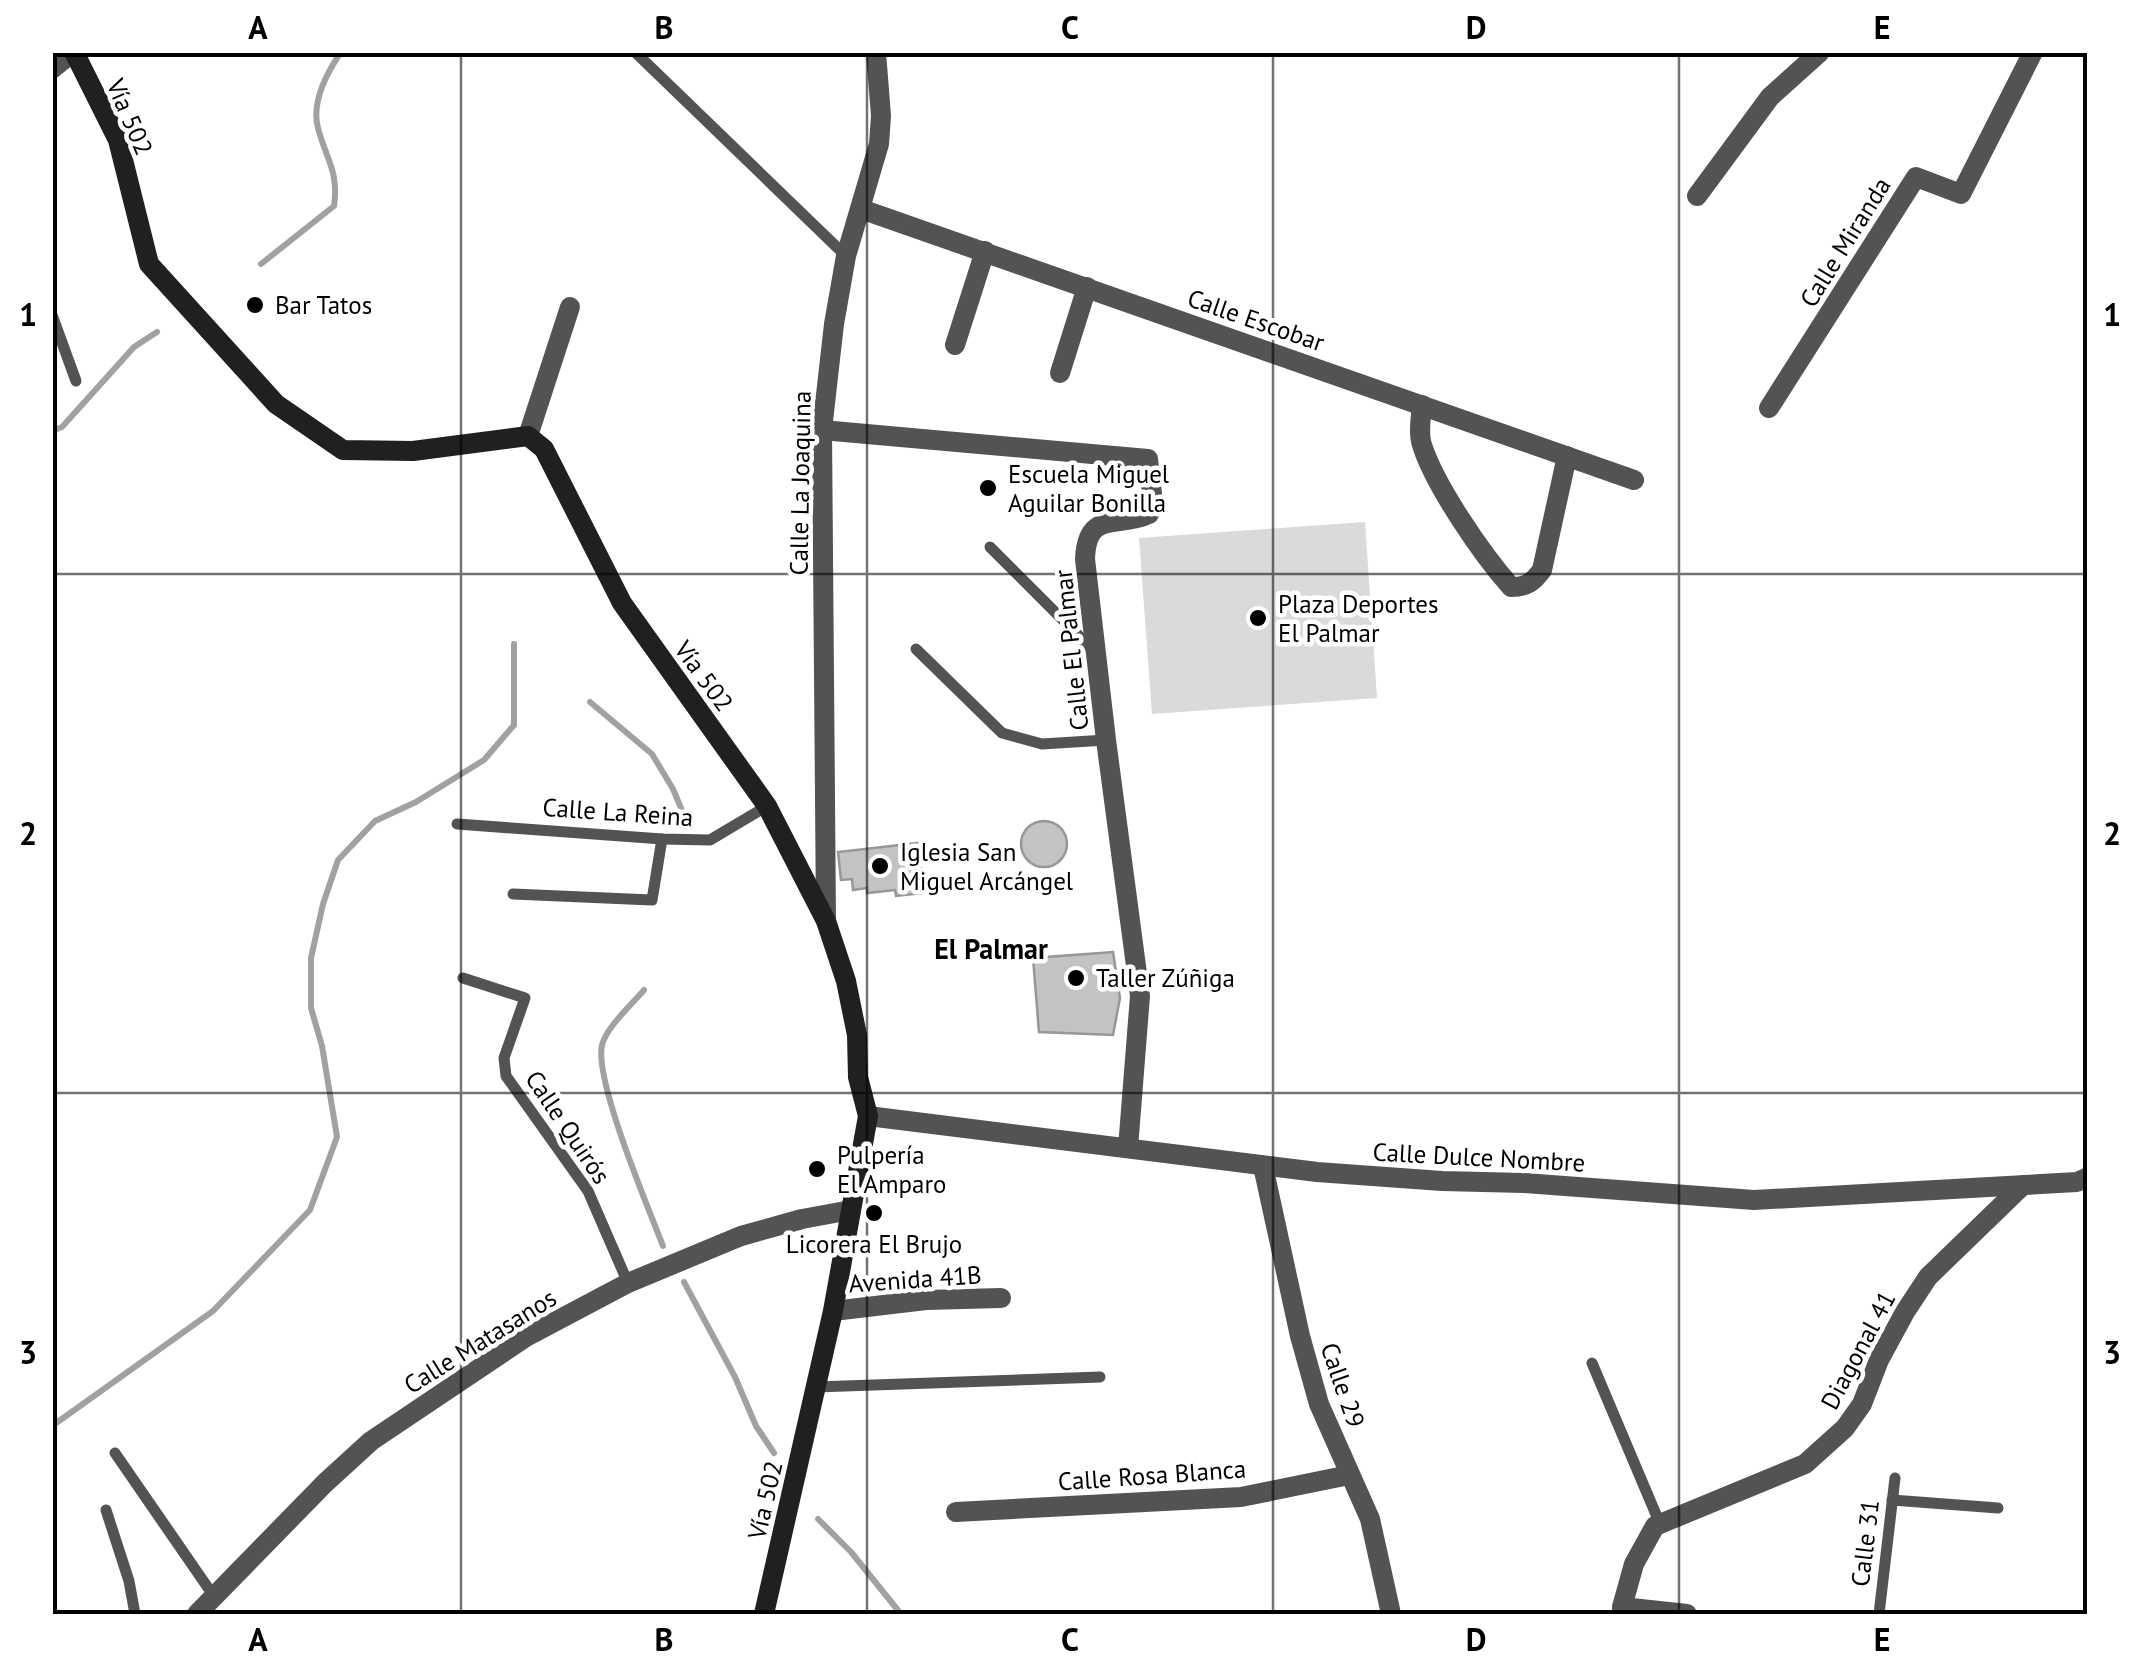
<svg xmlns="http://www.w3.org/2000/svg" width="2140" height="1667" font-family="'PT Sans',sans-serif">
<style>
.garden{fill:#dadada}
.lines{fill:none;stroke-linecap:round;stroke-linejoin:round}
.stream{stroke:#a1a1a1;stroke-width:6}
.building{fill:#c3c3c3;stroke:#979797;stroke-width:2.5}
.lane{stroke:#535353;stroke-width:11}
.street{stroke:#535353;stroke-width:20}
.secondary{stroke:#202020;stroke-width:20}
.grid{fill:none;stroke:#000;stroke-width:2.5;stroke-opacity:0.55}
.poi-dot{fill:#000;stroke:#fff;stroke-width:4}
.labels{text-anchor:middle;stroke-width:9;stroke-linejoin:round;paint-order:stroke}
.street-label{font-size:25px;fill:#000;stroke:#fff}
.poi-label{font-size:25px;fill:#000;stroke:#fff;text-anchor:start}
.neighbourhood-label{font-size:28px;font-weight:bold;fill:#000;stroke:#fff}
.neatline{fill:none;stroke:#000;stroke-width:4}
.grid-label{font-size:32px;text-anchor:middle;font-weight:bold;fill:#000}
</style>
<rect width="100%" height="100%" fill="#fff"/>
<polygon class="garden" points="1365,522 1377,698 1152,714 1139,538"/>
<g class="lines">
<g class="stream">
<path d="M261,264L334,206C339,171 326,159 318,128C311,102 326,74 341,52"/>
<polyline points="52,431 62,427 134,347 157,332"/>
<polyline points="590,702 652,754 673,789 683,813"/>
<path d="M644,990C632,1004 606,1028 602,1045C594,1080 648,1207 663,1246"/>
<polyline points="684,1282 735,1377 756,1426 774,1453"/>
<polyline points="52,1426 213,1311 310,1210 337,1137 322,1046 311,1008 311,958 323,904 338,860 375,821 416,802 484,760 514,725 514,644"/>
<polyline points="818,1519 851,1552 901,1614"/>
</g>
</g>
<g class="building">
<circle cx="1044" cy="844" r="23"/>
<polygon points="918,843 924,893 896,896 895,890 867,893 867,888 853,890 852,879 841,880 838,852"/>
<polygon points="1113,952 1120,998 1113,1035 1039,1032 1033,958"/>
</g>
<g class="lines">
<g class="lane">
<polyline points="635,52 846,256"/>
<polyline points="52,315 76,381"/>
<polyline points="990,547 1093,650"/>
<polyline points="916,649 1002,733 1042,744 1106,740"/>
<polyline points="457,824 662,839 710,840 767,806"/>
<polyline points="513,894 652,900 662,839"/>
<polyline points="463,978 525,998 504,1058 506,1076 588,1191 628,1283"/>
<polyline points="1592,1363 1660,1524"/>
<polyline points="816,1387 1100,1377"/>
<polyline points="115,1453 213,1595"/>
<polyline points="1892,1500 1998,1508"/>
<polyline points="106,1510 129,1581 135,1614"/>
<polyline points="1879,1614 1895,1478"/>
</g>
<g class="street">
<polyline points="52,69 73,52"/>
<polyline points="1697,196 1770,97 1820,52"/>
<polyline points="861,209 1634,480"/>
<polyline points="955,345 985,251"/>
<polyline points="1060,373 1087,287"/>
<path d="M1422,405C1421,417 1418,433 1422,445C1435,486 1482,554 1511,587C1527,587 1533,582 1542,570L1567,456"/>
<polyline points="1769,408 1916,177 1961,194 2033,52"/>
<path d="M822,430L1148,459L1153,503L1149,514C1117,529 1087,509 1085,559L1106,740L1140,996L1128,1148"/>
<polyline points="528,436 570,307"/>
<polyline points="826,921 822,430 834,324 846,256 879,144 881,116 876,52"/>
<polyline points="868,1116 1317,1172 1442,1181 1524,1183 1754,1200 2077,1182 2088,1177"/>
<polyline points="1263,1166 1300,1336 1319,1404 1370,1519 1391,1614"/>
<polyline points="833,1311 926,1300 1001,1298"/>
<polyline points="956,1512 1241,1497 1349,1475"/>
<polyline points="1622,1607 1687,1614"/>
<polyline points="197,1614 325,1483 371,1441 526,1337 628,1283 741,1236 802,1219 851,1210"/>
<polyline points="1623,1614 1622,1607 1634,1564 1655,1526 1805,1464 1845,1428 1862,1404 1879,1360 1905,1312 1928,1277 2023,1185"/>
</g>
<polyline class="secondary" points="74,52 118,140 149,264 276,404 343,450 413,451 528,436 544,449 622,603 767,806 826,921 846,981 857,1035 858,1077 868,1116 833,1311 764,1614"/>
</g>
<path class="grid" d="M461,52V1614M867,52V1614M1273,52V1614M1679,52V1614M52,574H2088M52,1093H2088"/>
<g class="poi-dot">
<circle cx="255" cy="305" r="10"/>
<circle cx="988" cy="488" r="10"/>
<circle cx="1258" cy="618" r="10"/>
<circle cx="880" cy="866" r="10"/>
<circle cx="1076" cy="978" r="10"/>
<circle cx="817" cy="1169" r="10"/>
<circle cx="874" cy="1213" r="10"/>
</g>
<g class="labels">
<g class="street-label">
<text transform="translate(130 117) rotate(67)" y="9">Vía 502</text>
<text transform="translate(1845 242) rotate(-58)" y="9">Calle Miranda</text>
<text transform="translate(1256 320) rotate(19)" y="9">Calle Escobar</text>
<text transform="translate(800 483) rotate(-89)" y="9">Calle La Joaquina</text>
<text transform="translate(1071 650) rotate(-96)" y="9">Calle El Palmar</text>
<text transform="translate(704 676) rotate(54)" y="9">Vía 502</text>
<text transform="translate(618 812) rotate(4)" y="9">Calle La Reina</text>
<text transform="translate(568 1127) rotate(56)" y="9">Calle Quirós</text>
<text transform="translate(1479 1157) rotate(3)" y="9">Calle Dulce Nombre</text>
<text transform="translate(915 1279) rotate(-4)" y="9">Avenida 41B</text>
<text transform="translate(480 1341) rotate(-32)" y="9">Calle Matasanos</text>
<text transform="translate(1858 1350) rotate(-62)" y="9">Diagonal 41</text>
<text transform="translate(1343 1385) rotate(71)" y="9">Calle 29</text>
<text transform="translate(1152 1475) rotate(-4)" y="9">Calle Rosa Blanca</text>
<text transform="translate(765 1500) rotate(-77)" y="9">Vía 502</text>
<text transform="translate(1865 1543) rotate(-83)" y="9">Calle 31</text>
</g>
<g class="poi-label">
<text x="275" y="314">Bar Tatos</text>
<text x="1008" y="483">Escuela Miguel<tspan x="1008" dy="29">Aguilar Bonilla</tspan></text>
<text x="1278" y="613">Plaza Deportes<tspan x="1278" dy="29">El Palmar</tspan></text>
<text x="900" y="861">Iglesia San<tspan x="900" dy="29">Miguel Arcángel</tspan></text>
<text x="1096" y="987">Taller Zúñiga</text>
<text x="837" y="1164">Pulpería<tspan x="837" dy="29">El Amparo</tspan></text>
<text x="874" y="1253" text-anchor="middle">Licorera El Brujo</text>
</g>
<g class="neighbourhood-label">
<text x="991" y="959">El Palmar</text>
</g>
</g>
<rect width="2140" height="1667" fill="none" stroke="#ffffff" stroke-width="110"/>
<rect x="55" y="55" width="2030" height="1557" class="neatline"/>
<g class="grid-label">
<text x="258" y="39">A</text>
<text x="664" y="39">B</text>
<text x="1070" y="39">C</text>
<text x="1476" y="39">D</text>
<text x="1882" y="39">E</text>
<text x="28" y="326">1</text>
<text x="2112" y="326">1</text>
<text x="28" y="845">2</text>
<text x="2112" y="845">2</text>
<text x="28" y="1364">3</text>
<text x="2112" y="1364">3</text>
<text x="258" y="1651">A</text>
<text x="664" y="1651">B</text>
<text x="1070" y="1651">C</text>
<text x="1476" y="1651">D</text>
<text x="1882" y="1651">E</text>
</g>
</svg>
